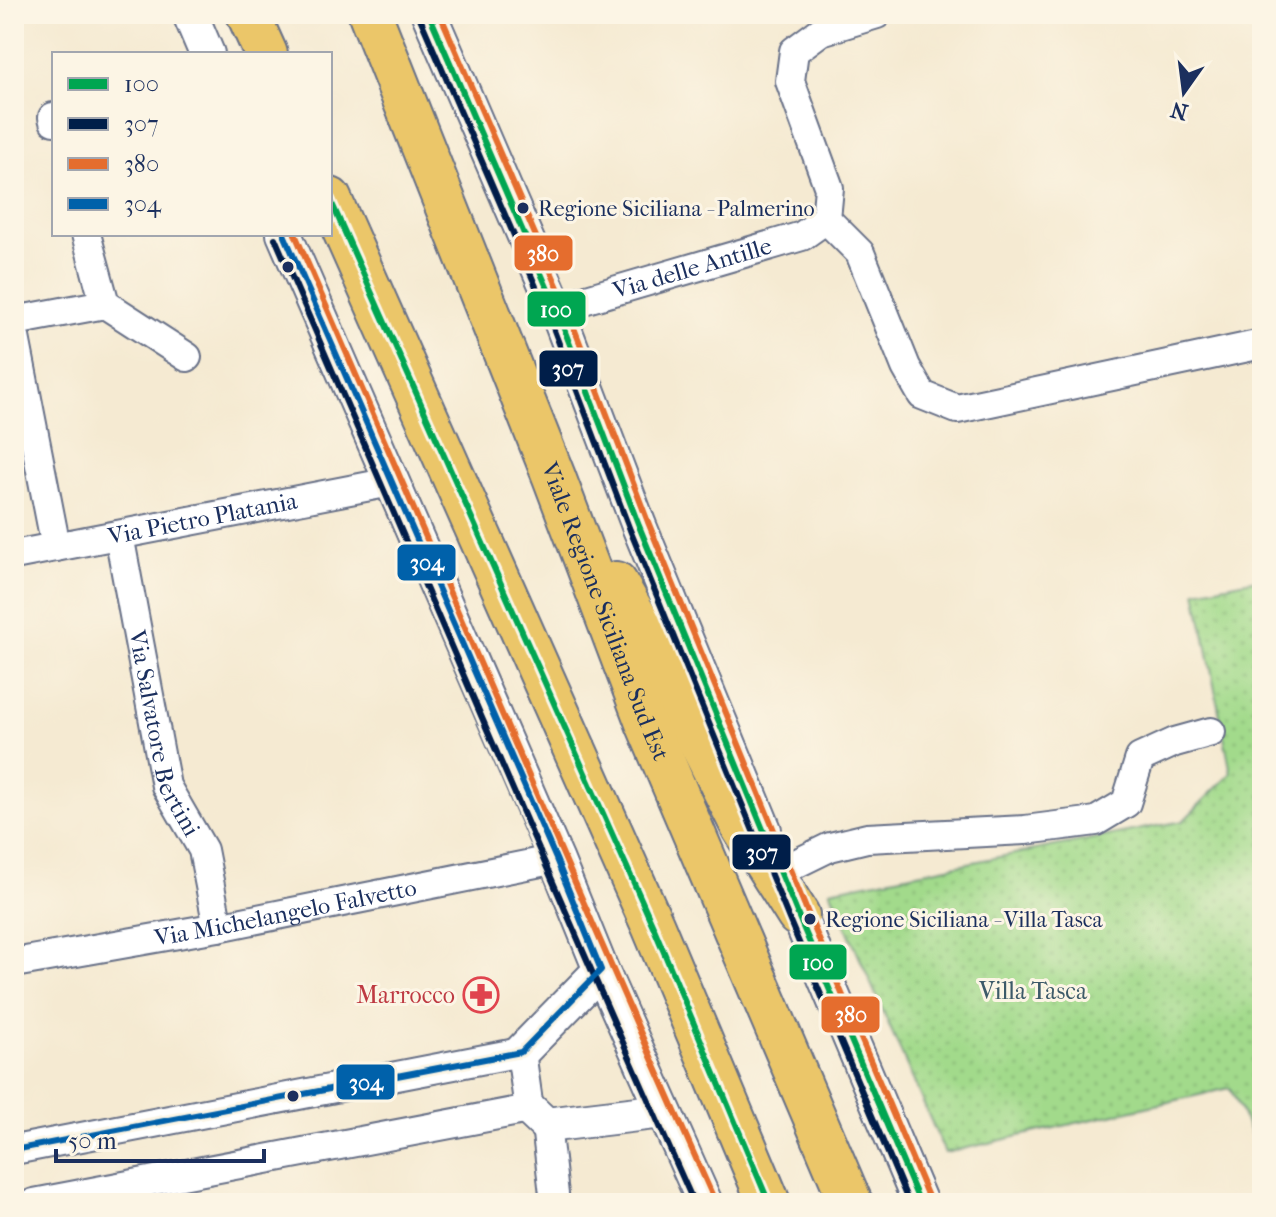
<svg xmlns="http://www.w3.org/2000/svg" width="1276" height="1217" font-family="'IM FELL French Canon',serif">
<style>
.grass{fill:url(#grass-dots);stroke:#5e8474;stroke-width:2}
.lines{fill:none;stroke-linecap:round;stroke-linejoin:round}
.minor-casing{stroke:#677087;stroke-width:32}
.tertiary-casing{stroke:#677087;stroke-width:38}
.primary-casing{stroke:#677087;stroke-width:46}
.minor{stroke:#fff;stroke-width:28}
.tertiary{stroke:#fff;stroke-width:34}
.primary{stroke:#ebc669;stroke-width:42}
.bus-1-casing{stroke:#fcf5e5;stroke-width:12}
.bus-2-casing{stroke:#fcf5e5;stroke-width:12}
.bus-3-casing{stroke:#fcf5e5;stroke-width:12}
.bus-4-casing{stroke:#fcf5e5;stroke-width:12}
.bus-1{stroke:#00a651;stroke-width:6}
.bus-2{stroke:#001e49;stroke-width:6}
.bus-3{stroke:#e56d2e;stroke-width:6}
.bus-4{stroke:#0061aa;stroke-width:6}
.bus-dot{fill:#1b2f5e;stroke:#fcf5e5;stroke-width:3}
.labels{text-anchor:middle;stroke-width:6;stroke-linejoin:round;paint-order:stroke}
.bus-label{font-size:22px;fill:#1b2f5e;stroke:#fcf5e5;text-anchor:start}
.street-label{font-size:24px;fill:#1b2f5e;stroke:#fcf5e5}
.park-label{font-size:24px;fill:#3d5a69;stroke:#fcf5e5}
.health-label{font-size:24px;fill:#be3a42;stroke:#fcf5e5;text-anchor:end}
.line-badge{stroke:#fcf5e5;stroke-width:3}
.badge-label{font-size:22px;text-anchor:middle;font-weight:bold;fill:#fff}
</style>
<defs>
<pattern id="grass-dots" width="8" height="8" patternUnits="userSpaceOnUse" patternTransform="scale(2)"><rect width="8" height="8" fill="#a2da8b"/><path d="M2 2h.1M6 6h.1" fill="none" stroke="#8bbb7a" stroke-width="1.8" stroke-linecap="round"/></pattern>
</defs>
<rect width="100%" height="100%" fill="#fcf5e5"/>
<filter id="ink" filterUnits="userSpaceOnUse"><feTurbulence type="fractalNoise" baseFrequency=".0125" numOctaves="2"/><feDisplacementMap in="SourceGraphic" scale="16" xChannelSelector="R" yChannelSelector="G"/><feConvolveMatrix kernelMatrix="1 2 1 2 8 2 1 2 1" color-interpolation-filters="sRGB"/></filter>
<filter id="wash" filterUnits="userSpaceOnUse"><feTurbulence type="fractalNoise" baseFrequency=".006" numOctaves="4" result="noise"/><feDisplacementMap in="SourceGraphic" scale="32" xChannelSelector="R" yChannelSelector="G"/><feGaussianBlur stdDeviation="1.8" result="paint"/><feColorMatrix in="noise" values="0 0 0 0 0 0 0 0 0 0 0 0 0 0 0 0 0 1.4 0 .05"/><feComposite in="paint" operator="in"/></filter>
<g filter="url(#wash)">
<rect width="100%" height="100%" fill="#f5ead2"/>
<polygon class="grass" points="1262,578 1262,1157 1230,1088 945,1153 830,890 1183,821 1231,773 1196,591"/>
</g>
<g filter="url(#ink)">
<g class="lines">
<defs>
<g id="minor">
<polyline points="877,14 821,31 794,51 790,81 829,188 826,219 860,253 906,367 922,395 957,409 1262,344"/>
<polyline points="53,117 54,121"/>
<polyline points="86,234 105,304"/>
<path id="s1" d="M556,308L802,236L826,219"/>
<polyline points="14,321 105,304 187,357"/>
<polyline points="14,332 56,547"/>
<path id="s2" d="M119,535L166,786L203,850L218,927"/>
<path id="s3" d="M14,555L391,482"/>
<polyline points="781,871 830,847 867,838 1025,830 1096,821 1126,803 1140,758 1175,742 1211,732"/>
<path id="s4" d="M14,963L218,927L556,859"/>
<polyline points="546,1125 555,1203"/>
<polyline points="14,1150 521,1052 529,1109 34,1203"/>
</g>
<g id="tertiary">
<polyline points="190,14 207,54"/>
<polyline points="429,14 556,308 639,526 764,830"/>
<polyline points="284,234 556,859 601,970 705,1203"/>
<polyline points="788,890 920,1203"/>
<polyline points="521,1052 601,970"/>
<polyline points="529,1109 546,1125 663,1111"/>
</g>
<g id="primary">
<polyline points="248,14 266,54"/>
<path id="s5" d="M370,14L554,477L647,723L851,1203"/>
<polyline points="330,199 653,926 769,1203"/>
<polyline points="616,583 649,640 743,828 798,915"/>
</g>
</defs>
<use href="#minor" class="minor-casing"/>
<use href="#tertiary" class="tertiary-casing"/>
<use href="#primary" class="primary-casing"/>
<use href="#minor" class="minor"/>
<use href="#tertiary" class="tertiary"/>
<use href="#primary" class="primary"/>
<defs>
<g id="bus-1">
<polyline points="429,14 556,308 639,526 798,915 920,1203"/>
<polyline points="330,199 653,926 769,1203"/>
</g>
<g id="bus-2">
<polyline points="420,18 547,312 630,530 789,919 909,1203"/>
<path d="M275,238C415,560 551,883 694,1203"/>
</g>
<g id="bus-3">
<polyline points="440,14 565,304 648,522 807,911 929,1199"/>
<path d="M295,234C435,556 571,879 714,1199"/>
</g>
<polyline id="bus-4" points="14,1150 521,1052 601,970 556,859 284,234"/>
</defs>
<use href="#bus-1" class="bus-1-casing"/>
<use href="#bus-2" class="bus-2-casing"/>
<use href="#bus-3" class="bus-3-casing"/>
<use href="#bus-4" class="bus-4-casing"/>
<use href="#bus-1" class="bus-1"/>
<use href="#bus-2" class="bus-2"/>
<use href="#bus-3" class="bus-3"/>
<use href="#bus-4" class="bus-4"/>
</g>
</g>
<defs>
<symbol id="pharmacy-ring" viewBox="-11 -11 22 22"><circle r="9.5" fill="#fcf5e5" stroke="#e0444e" stroke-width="1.5"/><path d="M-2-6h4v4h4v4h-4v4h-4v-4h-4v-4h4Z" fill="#e0444e"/></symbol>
</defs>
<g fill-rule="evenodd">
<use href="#pharmacy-ring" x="461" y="975" width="40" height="40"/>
</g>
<g class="bus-dot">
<circle cx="523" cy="208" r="7"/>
<circle cx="288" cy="267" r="7"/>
<circle cx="810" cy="919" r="7"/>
<circle cx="293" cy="1096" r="7"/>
</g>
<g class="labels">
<g class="bus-label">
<text x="538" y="216">Regione Siciliana - Palmerino</text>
<text x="825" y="927">Regione Siciliana - Villa Tasca</text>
</g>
<g class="street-label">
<text dy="8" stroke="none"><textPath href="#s1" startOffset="142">Via delle Antille</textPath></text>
<text dy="8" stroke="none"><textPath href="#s3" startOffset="192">Via Pietro Platania</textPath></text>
<text dy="8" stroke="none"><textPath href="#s5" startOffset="642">Viale Regione Siciliana Sud Est</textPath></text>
<text dy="8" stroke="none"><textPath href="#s2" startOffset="204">Via Salvatore Bertini</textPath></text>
<text dy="8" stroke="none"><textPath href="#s4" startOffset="276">Via Michelangelo Falvetto</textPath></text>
</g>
<g class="park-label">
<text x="1033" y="999">Villa Tasca</text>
</g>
<g class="health-label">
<text x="455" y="1003">Marrocco</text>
</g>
</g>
<g class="line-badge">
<rect x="513" y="234" width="61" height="38" rx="8" fill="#e56d2e"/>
<rect x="526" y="290" width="61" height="38" rx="8" fill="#00a651"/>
<rect x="538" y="349" width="61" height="39" rx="8" fill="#001e49"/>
<rect x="396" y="543" width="61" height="39" rx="8" fill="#0061aa"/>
<rect x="731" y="833" width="61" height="38" rx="8" fill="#001e49"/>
<rect x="788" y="943" width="60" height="38" rx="8" fill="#00a651"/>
<rect x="820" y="995" width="61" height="39" rx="8" fill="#e56d2e"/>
<rect x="335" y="1063" width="61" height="38" rx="8" fill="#0061aa"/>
</g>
<g class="badge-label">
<text x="543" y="261">380</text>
<text x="556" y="317">100</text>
<text x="568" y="376">307</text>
<text x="427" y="570">304</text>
<text x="762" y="860">307</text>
<text x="818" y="970">100</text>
<text x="851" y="1022">380</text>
<text x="366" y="1090">304</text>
</g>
<rect width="1276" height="1217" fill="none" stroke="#fcf5e5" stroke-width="48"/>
<rect x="52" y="52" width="280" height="184" fill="#fcf5e5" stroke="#a2a6af" stroke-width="2"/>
<rect x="68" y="78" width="40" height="12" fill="#00a651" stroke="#a2a6af" stroke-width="2"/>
<text x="124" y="92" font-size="24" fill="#1b2f5e">100</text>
<rect x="68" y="118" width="40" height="12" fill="#001e49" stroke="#a2a6af" stroke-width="2"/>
<text x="124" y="132" font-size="24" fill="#1b2f5e">307</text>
<rect x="68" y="158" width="40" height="12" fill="#e56d2e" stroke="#a2a6af" stroke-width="2"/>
<text x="124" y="172" font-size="24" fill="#1b2f5e">380</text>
<rect x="68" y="198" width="40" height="12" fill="#0061aa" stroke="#a2a6af" stroke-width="2"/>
<text x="124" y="212" font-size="24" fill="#1b2f5e">304</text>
<g transform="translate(1184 92) rotate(194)" stroke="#fcf5e5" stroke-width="6" paint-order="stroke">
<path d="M0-6L14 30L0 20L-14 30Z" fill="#1b2f5e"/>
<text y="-12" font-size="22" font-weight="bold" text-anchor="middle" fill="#1b2f5e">N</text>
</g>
<path d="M56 1149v12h208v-12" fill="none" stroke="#1b2f5e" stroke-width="4"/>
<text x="68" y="1149" font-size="24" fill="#1b2f5e" stroke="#fcf5e5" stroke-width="6" paint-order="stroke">50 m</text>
</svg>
